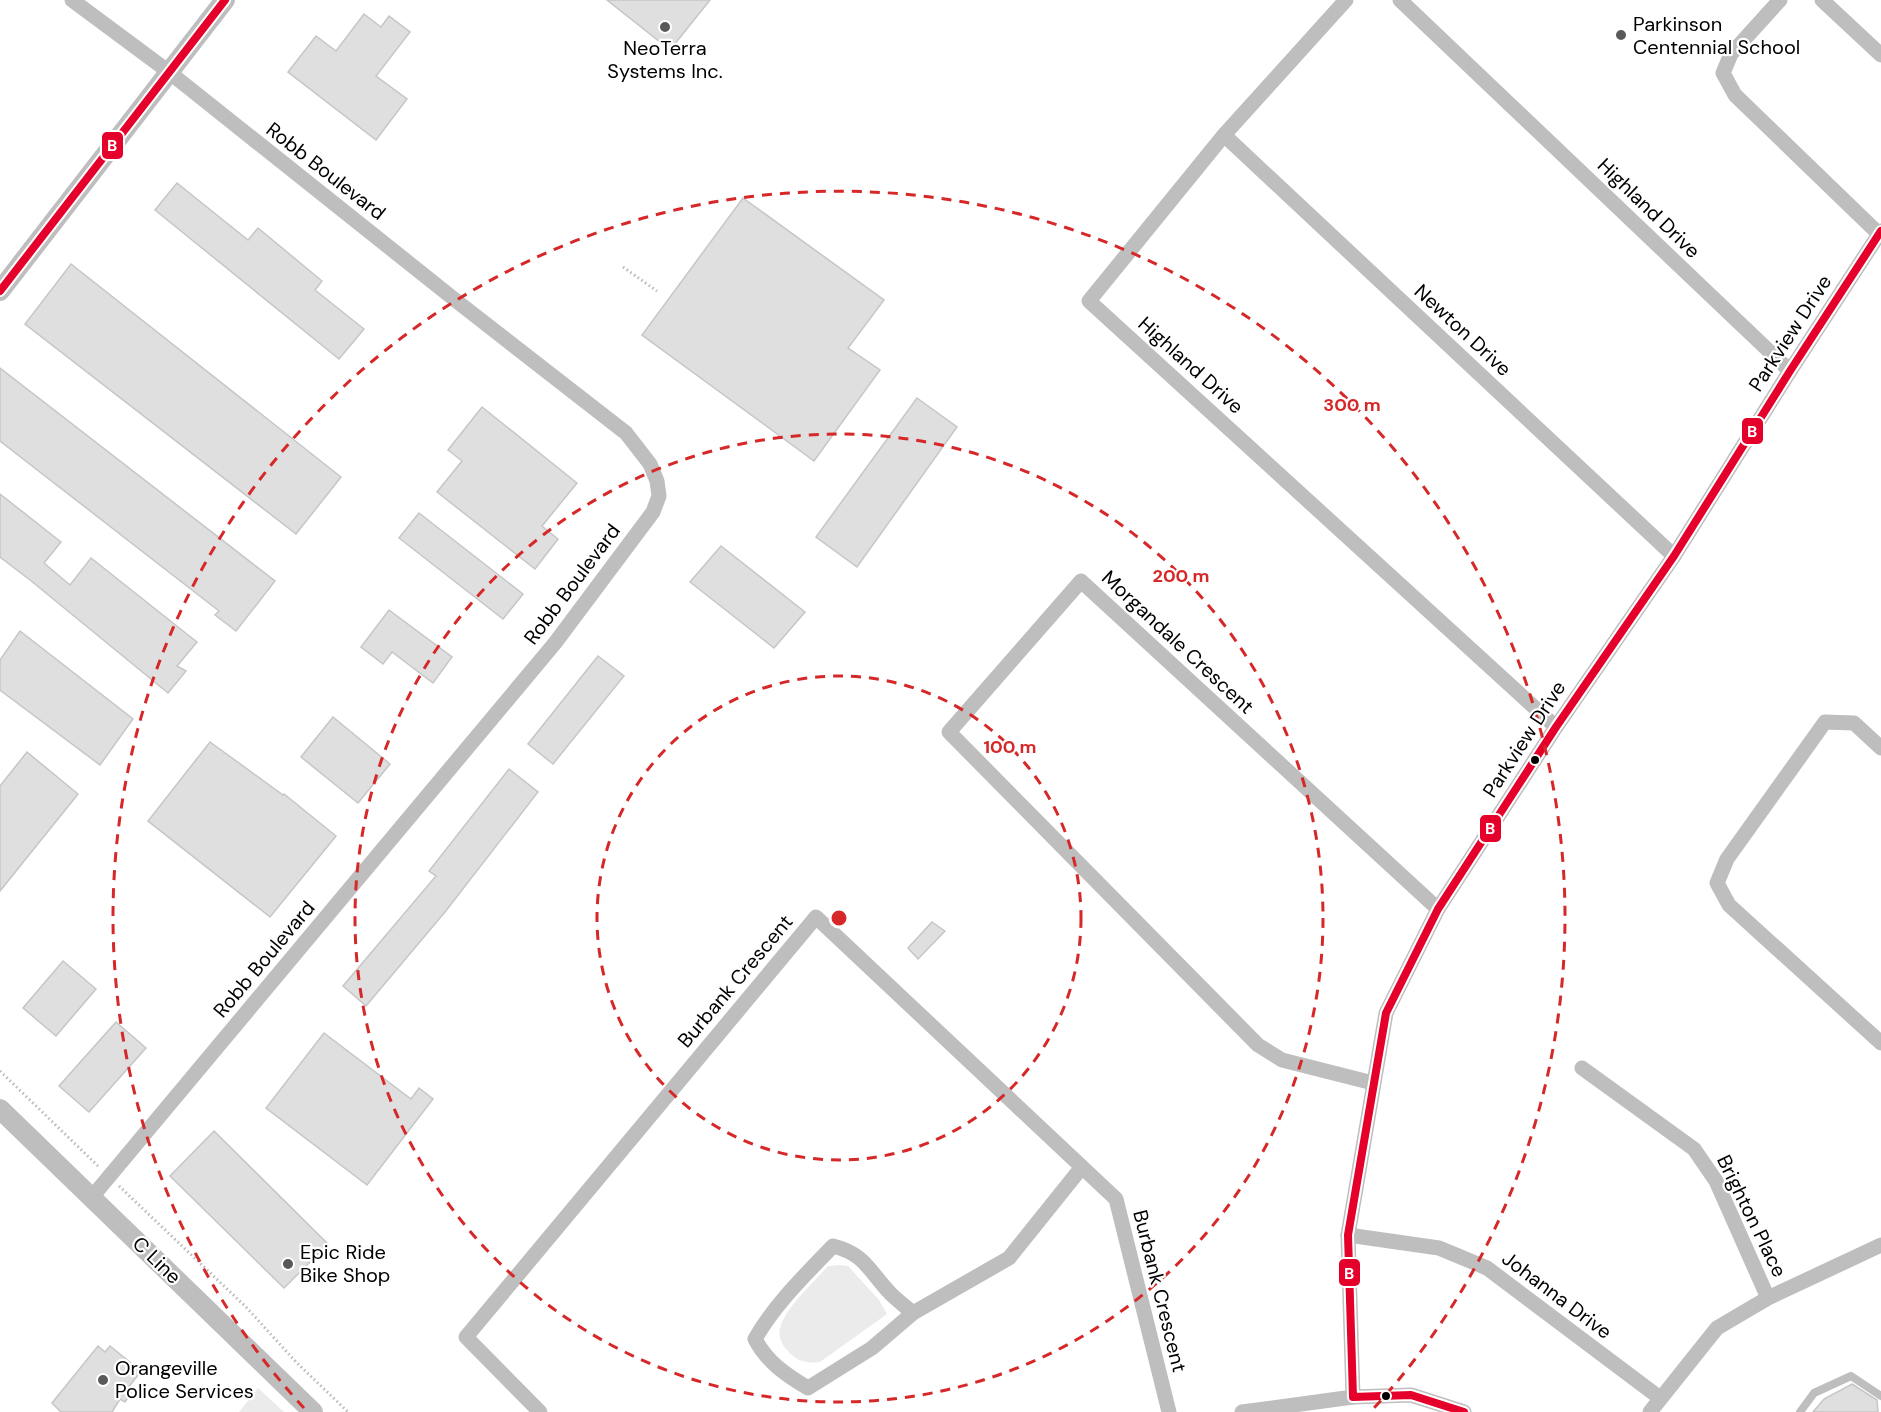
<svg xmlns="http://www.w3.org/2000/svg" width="1881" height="1412" font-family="'DM Sans',sans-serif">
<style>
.green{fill:#ebebeb}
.building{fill:#dfdfdf;stroke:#c6c6c6;stroke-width:1.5}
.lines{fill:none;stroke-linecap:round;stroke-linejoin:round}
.path{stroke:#b9b9b9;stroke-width:3;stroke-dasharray:1.5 3;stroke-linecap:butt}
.service{stroke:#bebebe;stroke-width:8}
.minor{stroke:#bebebe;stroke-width:15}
.tertiary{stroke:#bebebe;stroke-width:20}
.bus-1-casing{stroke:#fff;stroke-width:12}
.bus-1{stroke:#e4002b;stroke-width:8}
.ring{fill:none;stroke:#d62828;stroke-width:3;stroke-dasharray:10 8}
.poi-dot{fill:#595959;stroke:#fff;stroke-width:2}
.bus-dot{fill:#000;stroke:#fff;stroke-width:2}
.labels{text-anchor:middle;stroke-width:4.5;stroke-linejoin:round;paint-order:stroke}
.poi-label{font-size:20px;fill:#000;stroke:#fff;text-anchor:start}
.street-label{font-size:20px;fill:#000;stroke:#fff}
.centre{fill:#d62828;stroke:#fff;stroke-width:3}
.ring-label{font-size:18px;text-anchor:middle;font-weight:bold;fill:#d62828;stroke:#fff;stroke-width:4.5;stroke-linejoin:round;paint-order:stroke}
.line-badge{stroke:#fff;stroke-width:2}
.badge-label{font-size:16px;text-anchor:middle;font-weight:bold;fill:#fff}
</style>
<rect width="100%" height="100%" fill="#fff"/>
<g class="green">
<path d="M840,1265L848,1266L879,1300L887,1314L820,1362C807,1364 796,1361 787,1350C782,1345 778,1336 780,1329C783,1310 815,1281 828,1266Z"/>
<polygon points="258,1388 284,1412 239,1412"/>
</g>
<g class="building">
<polygon points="607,0 710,0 670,50"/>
<polygon points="364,14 381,27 389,16 410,32 376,76 407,99 376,140 288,72 316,36 336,51"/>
<polygon points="177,183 248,240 258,228 322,281 315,290 364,329 339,359 155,210"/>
<polygon points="743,198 884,300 848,348 880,370 814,461 642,335"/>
<polygon points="71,264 341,477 296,534 25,324"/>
<polygon points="0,368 275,581 236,631 215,615 219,611 0,441"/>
<polygon points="917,398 957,427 857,567 816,537"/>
<polygon points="482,407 577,483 542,526 558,539 535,569 437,492 462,461 448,450"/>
<polygon points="0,494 61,542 44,563 70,585 91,558 197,642 177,666 186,671 168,693 30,580 0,557"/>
<polygon points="419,513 523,594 503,619 399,538"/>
<polygon points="721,546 805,612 774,648 690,582"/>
<polygon points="389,610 452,657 433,683 392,652 383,664 361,647"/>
<polygon points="20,631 133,719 100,765 0,690 0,660"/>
<polygon points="598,656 624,676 553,764 528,744"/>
<polygon points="333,717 390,764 358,803 301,757"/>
<polygon points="210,742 283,795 284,794 336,836 270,917 148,821"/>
<polygon points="27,752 78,794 0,891 0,786"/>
<polygon points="509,769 538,792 445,912 366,1006 343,986 436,876 429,871"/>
<polygon points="932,922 945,931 918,959 908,948"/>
<polygon points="63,961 96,989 56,1036 23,1008"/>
<polygon points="116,1022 146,1048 89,1112 59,1086"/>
<polygon points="324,1033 411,1099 419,1088 433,1099 367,1185 266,1108"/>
<polygon points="214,1131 328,1244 284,1288 170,1176"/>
<polygon points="98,1346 105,1352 110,1346 141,1371 128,1388 131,1393 125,1402 120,1399 112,1412 61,1412 52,1403"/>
<polygon points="1852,1384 1877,1400 1878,1412 1813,1412 1824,1399"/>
</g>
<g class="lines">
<g class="path">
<polyline points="623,267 657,291"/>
<polyline points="0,1071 99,1167"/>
<polyline points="119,1186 246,1307 296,1362 348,1412"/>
</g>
<polyline class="service" points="1800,1412 1814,1393 1851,1376 1881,1396"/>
<g class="minor">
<polyline points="72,0 169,72 459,303 626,433 650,464 657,481 659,496 653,512 555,643 92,1197"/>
<polyline points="1346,0 1224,135 1089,301 1556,727"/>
<polyline points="1400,0 1790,371"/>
<polyline points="1780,0 1731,54 1723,73 1735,95 1879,234"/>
<polyline points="1822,0 1881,55"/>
<polyline points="1224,135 1674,556"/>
<polyline points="1881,748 1854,723 1825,722 1727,859 1717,883 1729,905 1881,1043"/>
<polyline points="1582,1068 1694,1149 1716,1181 1768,1298"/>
<polyline points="1373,1083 1282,1060 1258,1045 949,732 1081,581 1438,909"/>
<polyline points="1348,1235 1439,1248 1487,1268 1660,1398"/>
<path d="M913,1313C906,1307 898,1301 891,1294C870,1273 866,1254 833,1246C805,1275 775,1304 755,1339C767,1362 786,1375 808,1388L872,1348L913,1313L1009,1258L1082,1167"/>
<polyline points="1353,1397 1348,1235 1386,1013 1438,909 1556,727 1674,556 1790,371 1881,231"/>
<polyline points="540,1412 466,1337 816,917 1116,1199 1169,1412"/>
<polyline points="1242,1412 1353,1397 1411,1395 1464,1412"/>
<polyline points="1650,1412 1717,1328 1768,1298 1881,1245"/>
</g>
<g class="tertiary">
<polyline points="0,291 225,0"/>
<polyline points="0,1109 313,1412"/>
</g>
<defs>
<g id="bus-1">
<polyline points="0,291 225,0"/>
<polyline points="1464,1412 1411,1395 1353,1397 1348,1235 1386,1013 1438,909 1556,727 1674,556 1790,371 1881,231"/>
</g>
</defs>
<use href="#bus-1" class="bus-1-casing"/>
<use href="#bus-1" class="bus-1"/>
</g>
<g class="ring">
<circle cx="839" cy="918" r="242"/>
<circle cx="839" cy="918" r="484"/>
<path d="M304 1408A726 726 0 1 1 1374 1408"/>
</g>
<g class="poi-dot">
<circle cx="665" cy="27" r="6"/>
<circle cx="1621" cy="35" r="6"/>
<circle cx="288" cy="1264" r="6"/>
<circle cx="103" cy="1380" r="6"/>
</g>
<g class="bus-dot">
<circle cx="1535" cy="760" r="5"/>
<circle cx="1386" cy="1396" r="5"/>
</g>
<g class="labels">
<g class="poi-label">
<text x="1633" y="31">Parkinson<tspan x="1633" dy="23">Centennial School</tspan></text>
<text x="665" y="55" text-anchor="middle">NeoTerra<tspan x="665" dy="23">Systems Inc.</tspan></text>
<text x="300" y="1259">Epic Ride<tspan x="300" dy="23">Bike Shop</tspan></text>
<text x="115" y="1375">Orangeville<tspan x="115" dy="23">Police Services</tspan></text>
</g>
<g class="street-label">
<text transform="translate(326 171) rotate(38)" y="7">Robb Boulevard</text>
<text transform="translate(1649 208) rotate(44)" y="7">Highland Drive</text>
<text transform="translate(1463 330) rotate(43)" y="7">Newton Drive</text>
<text transform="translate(1790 333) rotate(-57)" y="7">Parkview Drive</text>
<text transform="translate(1191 365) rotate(42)" y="7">Highland Drive</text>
<text transform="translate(572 584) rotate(-53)" y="7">Robb Boulevard</text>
<text transform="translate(1178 642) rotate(43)" y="7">Morgandale Crescent</text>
<text transform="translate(1524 739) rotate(-57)" y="7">Parkview Drive</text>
<text transform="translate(264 959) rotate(-50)" y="7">Robb Boulevard</text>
<text transform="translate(735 981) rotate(-50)" y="7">Burbank Crescent</text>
<text transform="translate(1752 1216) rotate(64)" y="7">Brighton Place</text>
<text transform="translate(157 1260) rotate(44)" y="7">C Line</text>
<text transform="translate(1160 1291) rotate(76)" y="7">Burbank Crescent</text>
<text transform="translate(1557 1295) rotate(37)" y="7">Johanna Drive</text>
</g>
</g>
<circle cx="839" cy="918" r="9" class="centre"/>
<g class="ring-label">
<text x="1352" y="411">300 m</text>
<text x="1181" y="582">200 m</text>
<text x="1010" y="753">100 m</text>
</g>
<g class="line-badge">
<rect x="101" y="131" width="23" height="29" rx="6" fill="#e4002b"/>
<rect x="1741" y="417" width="23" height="28" rx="6" fill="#e4002b"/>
<rect x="1479" y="814" width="23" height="29" rx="6" fill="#e4002b"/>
<rect x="1338" y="1258" width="23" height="29" rx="6" fill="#e4002b"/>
</g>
<g class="badge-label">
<text x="112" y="151">B</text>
<text x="1752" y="437">B</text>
<text x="1490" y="834">B</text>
<text x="1349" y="1279">B</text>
</g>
</svg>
